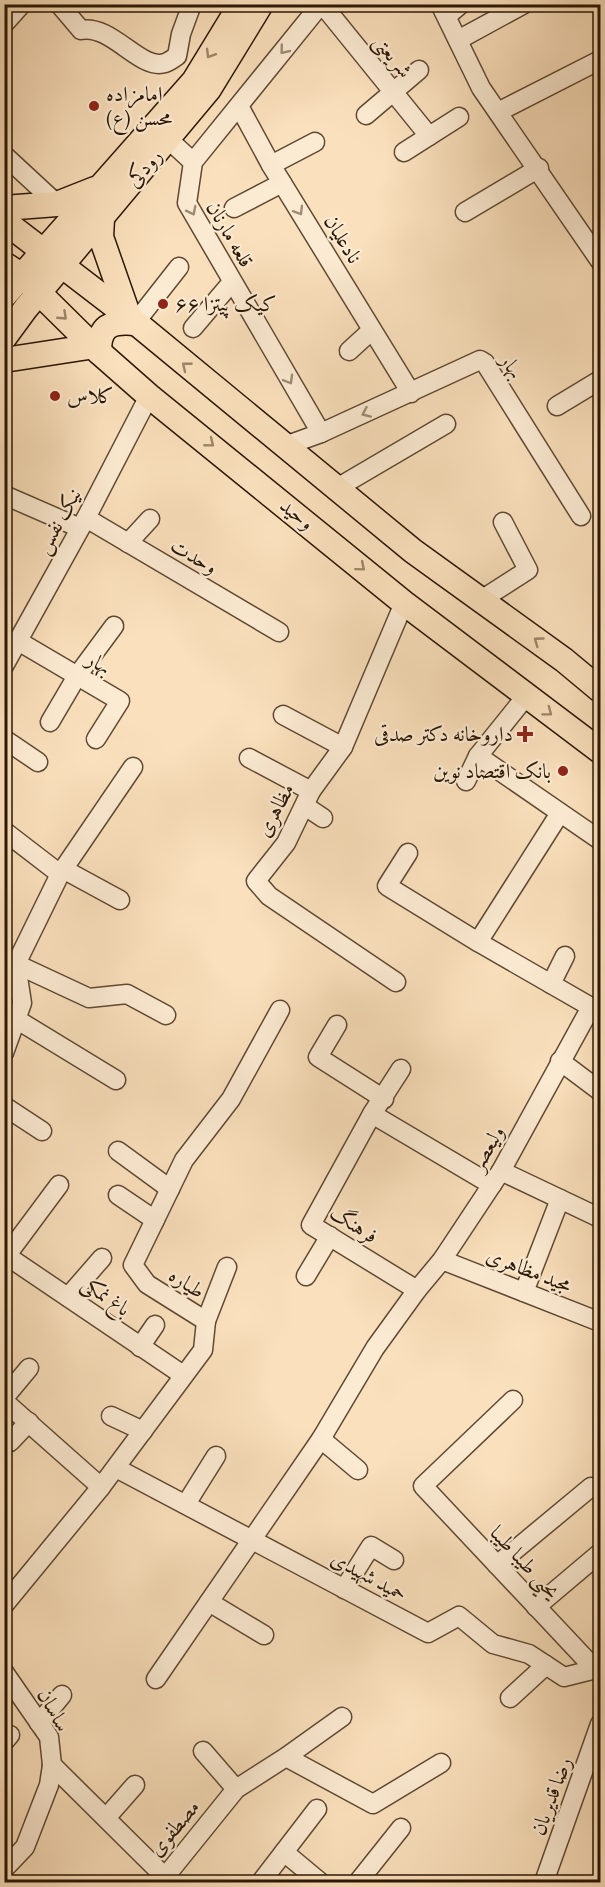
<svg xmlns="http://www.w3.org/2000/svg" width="605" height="1887" font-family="'EB Garamond',Amiri,serif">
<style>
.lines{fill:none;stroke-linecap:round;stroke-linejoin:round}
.minor-casing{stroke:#5f4933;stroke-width:21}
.major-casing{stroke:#2b1705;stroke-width:27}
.minor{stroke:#fcebd3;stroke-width:18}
.major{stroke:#fae0bc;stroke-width:24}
.oneway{stroke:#9e8c76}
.oneway2{stroke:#9d866a}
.poi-dot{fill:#8f2418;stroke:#fcebd3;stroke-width:2}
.labels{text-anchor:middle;stroke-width:4.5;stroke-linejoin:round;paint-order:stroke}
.street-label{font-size:21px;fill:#2b1705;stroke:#fcebd3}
.poi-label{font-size:21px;fill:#2b1705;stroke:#fcebd3;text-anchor:start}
</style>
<rect width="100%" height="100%" fill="#fae0bc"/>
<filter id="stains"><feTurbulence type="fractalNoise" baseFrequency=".00333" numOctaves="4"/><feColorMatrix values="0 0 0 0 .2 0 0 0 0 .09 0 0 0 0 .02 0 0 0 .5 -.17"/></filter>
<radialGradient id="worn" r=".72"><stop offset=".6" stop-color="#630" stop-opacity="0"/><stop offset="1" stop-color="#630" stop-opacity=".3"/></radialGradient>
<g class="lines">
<defs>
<g id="minor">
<path d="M59,4L81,30C112,24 140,71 165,63C169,62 174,58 177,56L181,34L192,4"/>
<polyline points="322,4 429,136"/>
<polyline points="440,4 481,88 600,261"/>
<polyline points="447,16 461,4"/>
<polyline points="4,24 22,4"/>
<polyline points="458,40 524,4"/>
<polyline points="239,106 271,165 411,393"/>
<polyline points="498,112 600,60"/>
<polyline points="366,115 419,70"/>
<polyline points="169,140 193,162"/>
<polyline points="404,152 459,117"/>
<polyline points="4,155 57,204"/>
<polyline points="271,165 315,142"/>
<polyline points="234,208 282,183"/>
<polyline points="465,212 539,168"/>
<polyline points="135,323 179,267"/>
<polyline points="193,328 232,282"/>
<polyline points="349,351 372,330"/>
<polyline points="557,406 600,380"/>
<polyline points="321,433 480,360 485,363 581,516"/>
<polyline points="285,446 321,433 187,203 193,162 321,4"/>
<polyline points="337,488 446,424"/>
<polyline points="4,495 80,528"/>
<polyline points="86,518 279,632"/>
<polyline points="128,543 150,519"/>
<polyline points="481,600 528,570 503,522"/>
<polyline points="18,641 120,701 96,739"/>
<polyline points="4,666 86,518 149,396"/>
<polyline points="283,715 343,747"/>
<polyline points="50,722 77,676 114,626"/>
<polyline points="4,739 38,762"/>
<polyline points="478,756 600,840"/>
<polyline points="249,758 311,791"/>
<polyline points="466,781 478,756 527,695"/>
<polyline points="305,806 323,818"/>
<polyline points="4,831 60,874"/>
<polyline points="408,853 387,886 478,942"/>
<polyline points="63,869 120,900"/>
<polyline points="16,964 89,998 127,994 166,1015"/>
<polyline points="396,982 269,896 256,881 286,843 311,791 343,747 404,603"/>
<polyline points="551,984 565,956"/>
<polyline points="16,1019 116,1080"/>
<polyline points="337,1025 318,1057 384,1099"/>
<polyline points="4,1053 22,1003 16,964 60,874 133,767"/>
<polyline points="560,1061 600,1091"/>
<polyline points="401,1069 372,1114 311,1225 417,1290"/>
<polyline points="4,1106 42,1131"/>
<polyline points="372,1114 492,1185"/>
<polyline points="118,1151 170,1189"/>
<polyline points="501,1171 600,1218"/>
<polyline points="118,1195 155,1220"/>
<polyline points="4,1254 183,1375"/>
<polyline points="4,1259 59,1185"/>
<polyline points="442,1260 600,1322"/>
<polyline points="306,1276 330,1236"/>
<polyline points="524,1292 560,1199"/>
<polyline points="68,1297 102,1258"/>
<polyline points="206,1321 227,1267"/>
<polyline points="140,1347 155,1325"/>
<polyline points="4,1398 29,1368"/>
<polyline points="513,1400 423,1486 594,1668"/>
<polyline points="4,1401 101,1487"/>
<polyline points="111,1416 143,1431"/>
<polyline points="321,1439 358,1470"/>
<polyline points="10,1442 29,1422"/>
<polyline points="116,1468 428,1633 459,1616 493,1644 529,1654 564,1677 600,1668"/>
<polyline points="186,1504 216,1456"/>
<polyline points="497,1565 591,1487"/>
<polyline points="344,1589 371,1546 394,1560"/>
<polyline points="209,1602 264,1635"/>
<polyline points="4,1605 101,1487 203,1350 206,1321 147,1284 133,1265 184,1160 231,1099 280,1010"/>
<polyline points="536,1607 600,1553"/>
<polyline points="4,1672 49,1737 52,1765 49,1785 25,1847 4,1869"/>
<polyline points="156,1679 321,1439 375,1348 417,1290 442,1260 501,1171 591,1007 478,942 560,813"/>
<polyline points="510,1698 546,1665"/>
<polyline points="39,1723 62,1695"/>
<polyline points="4,1742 10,1735"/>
<polyline points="203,1751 236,1789"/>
<polyline points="286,1757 373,1804 441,1763"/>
<polyline points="52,1765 165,1877 236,1789 286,1757 342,1717"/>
<polyline points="106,1818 135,1785"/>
<polyline points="284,1852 320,1882"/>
<polyline points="261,1882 317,1809"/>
<polyline points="358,1882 401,1828"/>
<polyline points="544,1882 600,1724"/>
</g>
<g id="major">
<polyline points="4,208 57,204 95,189"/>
<polyline points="102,219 101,237 129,317"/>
<polyline points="4,221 129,317 413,551 564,660 600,690"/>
<polyline points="4,264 21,275 99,352 149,396 404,603 600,751"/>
<polyline points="4,296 194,81 241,4"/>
<polyline points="4,338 26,308 209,89 261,4"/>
<path d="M99,352C99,326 110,321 135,323"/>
<polyline points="4,360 95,346"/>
</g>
</defs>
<use href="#minor" class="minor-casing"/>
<use href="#major" class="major-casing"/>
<use href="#minor" class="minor"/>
<use href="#major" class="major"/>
</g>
<defs><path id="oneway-chevron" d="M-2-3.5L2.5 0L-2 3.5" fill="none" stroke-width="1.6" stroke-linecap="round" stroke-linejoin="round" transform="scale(1.5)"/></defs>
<g class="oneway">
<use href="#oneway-chevron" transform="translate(284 50) rotate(129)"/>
<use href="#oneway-chevron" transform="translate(192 211) rotate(63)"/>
<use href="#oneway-chevron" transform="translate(299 211) rotate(59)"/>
<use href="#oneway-chevron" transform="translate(289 380) rotate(60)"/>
<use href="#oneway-chevron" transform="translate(366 413) rotate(156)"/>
</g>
<g class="oneway2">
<use href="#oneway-chevron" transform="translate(210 54) rotate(121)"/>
<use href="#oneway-chevron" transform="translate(63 316) rotate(43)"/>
<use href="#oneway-chevron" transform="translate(186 366) rotate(-141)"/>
<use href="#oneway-chevron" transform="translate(210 443) rotate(39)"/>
<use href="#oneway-chevron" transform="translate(361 567) rotate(40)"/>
<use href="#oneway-chevron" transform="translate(538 641) rotate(-144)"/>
<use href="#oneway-chevron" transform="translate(548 712) rotate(37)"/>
</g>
<g class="poi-dot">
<circle cx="94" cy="106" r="6"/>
<circle cx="163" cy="304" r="6"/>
<circle cx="55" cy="396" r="6"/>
<path d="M522 725h6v6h6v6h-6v6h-6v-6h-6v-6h6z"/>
<circle cx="563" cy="771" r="6"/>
</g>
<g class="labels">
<g class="street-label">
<text transform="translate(393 56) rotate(51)" y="7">شریعتی</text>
<text transform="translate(144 168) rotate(-49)" y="7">رودکی</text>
<text transform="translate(230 234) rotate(60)" y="7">قلعه مارنان</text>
<text transform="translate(343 239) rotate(59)" y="7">نادعلیان</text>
<text transform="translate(512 366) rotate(55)" y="7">بهار</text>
<text transform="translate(297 514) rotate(39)" y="7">وحید</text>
<text transform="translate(58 521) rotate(-61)" y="7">نیک نفس</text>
<text transform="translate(194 556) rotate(30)" y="7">وحدت</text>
<text transform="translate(99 663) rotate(30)" y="7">بهار</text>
<text transform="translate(275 810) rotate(-62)" y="7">مظاهری</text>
<text transform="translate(487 1148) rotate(-60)" y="7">ولیعصر</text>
<text transform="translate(354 1224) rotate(33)" y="7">فرهنگ</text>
<text transform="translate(529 1270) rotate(21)" y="7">مجید مظاهری</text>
<text transform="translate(187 1283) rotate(33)" y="7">طیاره</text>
<text transform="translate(106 1296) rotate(34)" y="7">باغ نمکی</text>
<text transform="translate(525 1562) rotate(47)" y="7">یحیی طیبا طیبا</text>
<text transform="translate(369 1576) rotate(28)" y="7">حمید شهیدی</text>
<text transform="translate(54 1710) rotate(61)" y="7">ساسان</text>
<text transform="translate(551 1796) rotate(-70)" y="7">رضا قدیریان</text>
<text transform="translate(174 1828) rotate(-50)" y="7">مصطفوی</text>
</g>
<g class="poi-label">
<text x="106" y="101">امامزاده<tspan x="106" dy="24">محسن (ع)</tspan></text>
<text x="175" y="311">کیک پیتزا ۶۶</text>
<text x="67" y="403">کلاس</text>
<text x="513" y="741" text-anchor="end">داروخانه دکتر صدقی</text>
<text x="551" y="778" text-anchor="end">بانک اقتصاد نوین</text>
</g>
</g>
<rect width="605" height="1887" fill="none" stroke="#fae0bc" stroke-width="24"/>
<rect x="6" y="6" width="593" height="1875" fill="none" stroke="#2b1705" stroke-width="3"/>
<rect x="12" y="12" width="581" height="1863" fill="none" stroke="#2b1705" stroke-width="1.5"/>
<rect width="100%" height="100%" filter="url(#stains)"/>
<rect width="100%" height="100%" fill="url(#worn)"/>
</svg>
